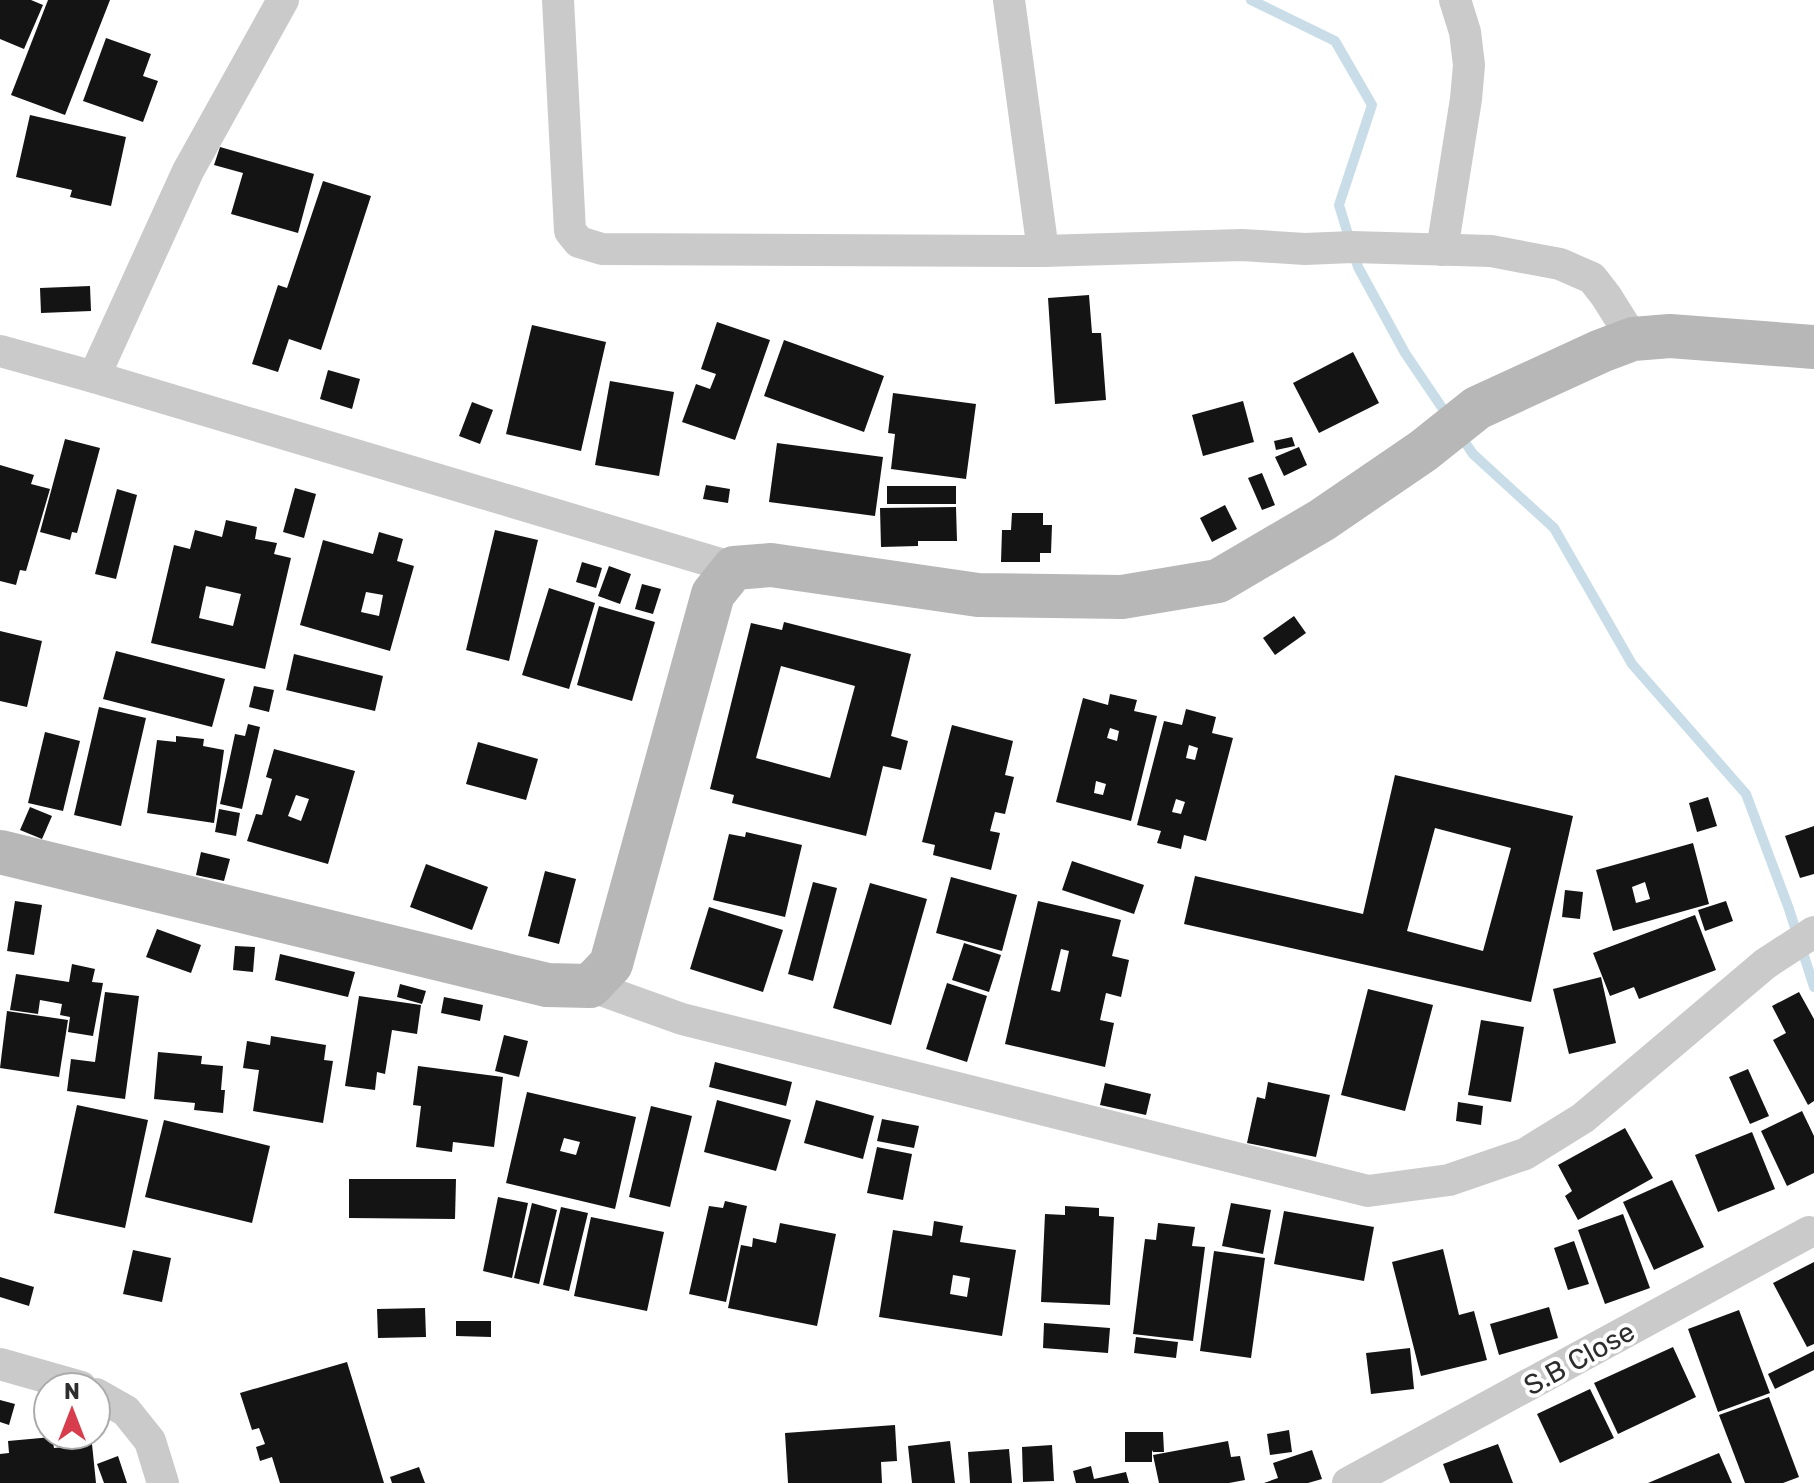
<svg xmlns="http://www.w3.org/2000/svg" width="1814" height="1483" font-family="Rubik,sans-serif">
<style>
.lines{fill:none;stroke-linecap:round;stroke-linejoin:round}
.stream{stroke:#c9dde8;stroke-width:10}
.building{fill:#141414;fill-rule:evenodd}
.street{stroke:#cacaca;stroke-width:32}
.secondary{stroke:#b7b7b7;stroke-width:44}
.labels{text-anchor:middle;stroke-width:8;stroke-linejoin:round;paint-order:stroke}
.street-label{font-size:28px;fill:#2d2d2d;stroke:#fff}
</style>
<rect width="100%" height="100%" fill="#fff"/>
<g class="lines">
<g class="stream">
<polyline points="1251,0 1335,41 1372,105 1339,205 1358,267 1405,353 1449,418"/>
<polyline points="1460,435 1473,454 1554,528 1632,664 1746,794 1789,909 1814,987"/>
</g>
</g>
<g class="building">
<polygon points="0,0 31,0 43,5 24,49 0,39"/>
<polygon points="48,0 110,0 65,115 11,95"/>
<polygon points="106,38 151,54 143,76 158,81 143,122 83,101"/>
<polygon points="30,115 126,137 111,206 70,197 72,190 16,177"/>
<polygon points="220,147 314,174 298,233 231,214 243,173 214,165"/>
<polygon points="323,181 371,196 321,350 289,339 278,372 252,364 278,285 287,288"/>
<polygon points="90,286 91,311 41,313 40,288"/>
<polygon points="1089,295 1092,333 1101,333 1106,400 1055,404 1048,298"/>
<polygon points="717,322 770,340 735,440 682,422 696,384 710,389 716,374 701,369"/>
<polygon points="532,325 606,342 581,451 506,434"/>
<polygon points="784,340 884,376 864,432 764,396"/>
<polygon points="1353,352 1379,403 1319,433 1293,383"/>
<polygon points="328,370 360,379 352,409 320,399"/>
<polygon points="610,381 674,392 659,476 595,465"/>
<polygon points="893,393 976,404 966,479 891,469 895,434 888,433"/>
<polygon points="1243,401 1254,442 1203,456 1192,415"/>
<polygon points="472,402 493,410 480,444 459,436"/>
<polygon points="1292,437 1295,446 1276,450 1274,441"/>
<polygon points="65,439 100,448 77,533 72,532 70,540 40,532"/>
<polygon points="777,443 883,457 875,516 769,502"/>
<polygon points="1299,447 1307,465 1284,476 1275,457"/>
<polygon points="0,465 34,475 31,484 50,489 26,571 20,570 16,585 0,581"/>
<polygon points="1262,473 1275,505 1262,510 1248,478"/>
<polygon points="706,485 730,489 728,503 703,499"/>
<rect x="887" y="486" width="69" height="18"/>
<polygon points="295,488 316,494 304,538 283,532"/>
<polygon points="117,489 137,495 116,579 95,574"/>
<polygon points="1225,505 1237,529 1212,542 1200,518"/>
<polygon points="956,507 957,541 918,541 918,546 881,547 880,508"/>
<polygon points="1012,513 1043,513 1043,525 1052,525 1051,553 1040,553 1040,562 1001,562 1002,530 1011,530"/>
<path d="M226,520L257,527L255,539L277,543L274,554L291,558L265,669L151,643L174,545L190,549L195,530L222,537ZM206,586L241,594L233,626L199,618Z"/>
<polygon points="495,530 538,540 509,661 466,650"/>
<path d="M379,532L403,539L397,561L414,566L390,651L300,625L323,540L373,554ZM366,592L383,595L379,616L361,612Z"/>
<polygon points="582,562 602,568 596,588 576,582"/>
<polygon points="609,566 631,574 620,604 598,596"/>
<polygon points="642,584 661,589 653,614 635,609"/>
<polygon points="549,588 595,603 569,689 522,675"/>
<polygon points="599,606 655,622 632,701 577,685"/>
<polygon points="1294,616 1306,633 1275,655 1263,638"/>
<path d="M784,622L911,654L891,736L908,741L901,770L883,766L866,836L732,803L734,795L710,789L751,623L782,630ZM781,666L855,686L830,778L756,758Z"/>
<polygon points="0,631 42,641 27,707 0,701"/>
<polygon points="116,651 225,679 212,727 103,699"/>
<polygon points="294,654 383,676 375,711 286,690"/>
<polygon points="254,686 274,690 269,712 249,707"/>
<path d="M1110,694L1137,700L1134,711L1157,716L1131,821L1056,802L1083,698L1108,705ZM1110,728L1119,731L1117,741L1107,738ZM1096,781L1106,784L1103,795L1094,793Z"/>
<polygon points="99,707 146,718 121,826 74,815"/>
<path d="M1186,709L1216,717L1212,733L1233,738L1206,841L1184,835L1181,849L1157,843L1161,831L1137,825L1164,721L1182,725ZM1189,745L1198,748L1195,760L1186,758ZM1176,799L1185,802L1181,814L1172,812Z"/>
<polygon points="248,724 260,727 242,809 220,804 235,734 245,736"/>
<polygon points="952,725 1013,741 1005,775 1014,777 1005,814 995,812 990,831 1000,833 991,870 933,855 935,845 922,842"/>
<polygon points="45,732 80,741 63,811 28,803"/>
<polygon points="176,736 204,739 203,746 224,750 214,823 147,813 157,740 176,742"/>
<polygon points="478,742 538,759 526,800 466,784"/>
<path d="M274,749L355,771L328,864L247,841L256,814L262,815L272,779L266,777ZM296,795L309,799L301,821L288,816Z"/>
<path d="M1395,775L1573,816L1531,1002L1184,924L1195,876L1363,914ZM1435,828L1511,848L1483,951L1407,931Z"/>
<polygon points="1708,797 1717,826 1697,832 1689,803"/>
<polygon points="30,807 52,816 42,839 20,830"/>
<polygon points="219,809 240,813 236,836 215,832"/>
<polygon points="1814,826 1814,874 1800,878 1785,836"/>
<polygon points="746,832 802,845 785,917 713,900 729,834 745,837"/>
<path d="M1693,843L1709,904L1613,931L1596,870ZM1645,882L1650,899L1636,903L1632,887Z"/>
<polygon points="201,852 230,859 224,881 196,875"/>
<polygon points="1072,861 1144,885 1134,914 1062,890"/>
<polygon points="426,864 488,887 472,930 410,907"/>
<polygon points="545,871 576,879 559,944 528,936"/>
<polygon points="951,877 1017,895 1002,951 936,933"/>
<polygon points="813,882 837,888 813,981 788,974"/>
<polygon points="870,883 927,899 891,1025 833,1008"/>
<polygon points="1565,890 1583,892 1580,919 1562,917"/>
<polygon points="15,901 42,905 34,955 7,951"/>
<path d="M1038,901L1121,920L1112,956L1129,960L1121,997L1106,993L1100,1020L1114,1023L1105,1067L1005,1044ZM1061,949L1069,951L1060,992L1051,990Z"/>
<polygon points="1726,901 1733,921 1705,931 1698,910"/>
<polygon points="709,907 783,930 763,992 690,969"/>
<polygon points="1695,915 1716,970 1639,999 1634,987 1610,996 1593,953"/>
<polygon points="157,929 201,945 191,973 146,957"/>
<polygon points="964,943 1001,955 989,992 952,980"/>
<polygon points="235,946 255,947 253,972 233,970"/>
<polygon points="280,954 355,972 348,997 275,980"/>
<polygon points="72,964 95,969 92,982 103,983 93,1036 68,1032 70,1017 60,1015 62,1004 40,1000 38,1014 10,1010 16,974 69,982"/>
<polygon points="1601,977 1616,1043 1569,1054 1553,989"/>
<polygon points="947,983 987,996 967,1062 926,1049"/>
<polygon points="400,984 426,991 422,1004 397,997"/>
<polygon points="1368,989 1433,1005 1405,1111 1341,1095"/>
<polygon points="105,992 139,996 125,1099 67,1091 71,1059 95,1062"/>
<polygon points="1799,992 1814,1019 1814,1101 1808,1105 1773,1040 1786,1033 1772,1006"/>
<polygon points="359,996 421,1005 417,1034 392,1030 385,1074 377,1072 375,1090 345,1086"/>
<polygon points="444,997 483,1005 480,1021 441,1013"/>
<polygon points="7,1011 68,1020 59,1077 0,1068"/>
<polygon points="1481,1020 1524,1027 1511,1102 1468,1095"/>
<polygon points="504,1035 528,1041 519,1077 495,1071"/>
<polygon points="271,1036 326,1045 324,1060 333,1061 323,1123 253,1111 259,1070 243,1068 247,1041 270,1045"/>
<polygon points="158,1052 202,1056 201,1064 223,1066 221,1090 225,1090 223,1113 194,1110 195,1103 154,1099"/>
<polygon points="715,1062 792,1082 786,1106 709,1087"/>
<polygon points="418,1066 503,1077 494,1147 453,1142 452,1152 416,1147 421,1106 413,1105"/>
<polygon points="1748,1069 1769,1116 1750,1124 1729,1077"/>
<polygon points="1268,1082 1330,1095 1316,1157 1247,1143 1257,1097 1265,1099"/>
<polygon points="1105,1083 1151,1094 1146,1115 1100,1105"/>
<path d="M527,1092L636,1117L615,1209L506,1183ZM564,1138L580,1142L576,1155L560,1151Z"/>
<polygon points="717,1100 791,1120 776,1171 704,1152"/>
<polygon points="816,1100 874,1116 863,1159 804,1143"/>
<polygon points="1458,1102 1483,1106 1481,1125 1456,1121"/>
<polygon points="77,1105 148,1120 125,1228 54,1213"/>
<polygon points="651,1106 692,1116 670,1207 629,1197"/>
<polygon points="1802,1111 1814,1136 1814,1173 1787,1186 1761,1131"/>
<polygon points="882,1119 919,1126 914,1148 877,1141"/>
<polygon points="164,1120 270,1146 252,1223 145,1197"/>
<polygon points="1625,1128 1653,1178 1578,1220 1565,1196 1572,1191 1558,1165"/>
<polygon points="1752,1132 1775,1189 1718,1212 1695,1155"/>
<polygon points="877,1147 912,1154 903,1200 867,1193"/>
<polygon points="349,1179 456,1179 455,1219 349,1218"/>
<polygon points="1672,1180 1704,1247 1654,1270 1623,1202"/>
<polygon points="498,1197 528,1203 512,1278 483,1271"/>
<polygon points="725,1201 747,1206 726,1302 689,1294 709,1206 723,1208"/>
<polygon points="532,1203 557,1210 539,1284 514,1278"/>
<polygon points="1231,1203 1271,1210 1263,1254 1222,1246"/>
<polygon points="1065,1206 1099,1208 1099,1216 1114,1217 1110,1305 1041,1302 1045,1214 1065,1215"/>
<polygon points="561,1207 588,1213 569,1291 543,1285"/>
<polygon points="1284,1211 1374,1227 1364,1281 1274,1264"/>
<polygon points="1623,1214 1650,1288 1605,1304 1578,1230"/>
<polygon points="591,1217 664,1232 647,1311 574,1296"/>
<path d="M934,1221L963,1226L960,1242L1016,1250L1002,1336L879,1317L893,1230L932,1236ZM953,1275L970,1278L967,1297L950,1294Z"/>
<polygon points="780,1223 836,1234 817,1326 728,1308 741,1245 752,1247 753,1238 776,1243"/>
<polygon points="1158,1223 1195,1227 1192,1246 1205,1247 1193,1341 1133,1334 1145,1239 1156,1240"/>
<polygon points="1574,1241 1589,1284 1568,1290 1554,1248"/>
<polygon points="1443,1249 1459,1315 1474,1311 1487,1360 1421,1376 1392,1262"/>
<polygon points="133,1250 171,1258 162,1302 123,1294"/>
<polygon points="1214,1251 1265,1258 1251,1358 1200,1351"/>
<polygon points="1814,1262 1814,1344 1807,1347 1773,1283"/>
<polygon points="0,1277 34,1287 29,1306 0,1297"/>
<polygon points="1549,1307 1558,1338 1499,1355 1490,1324"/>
<polygon points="425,1308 426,1337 378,1338 377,1309"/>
<polygon points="1739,1310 1770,1393 1718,1412 1688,1329"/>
<polygon points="456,1321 491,1321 491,1337 456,1336"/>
<polygon points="1044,1323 1110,1328 1108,1353 1043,1348"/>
<polygon points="1136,1337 1178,1342 1176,1358 1134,1353"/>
<polygon points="1673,1347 1696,1397 1618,1434 1594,1383"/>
<polygon points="1410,1348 1414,1389 1371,1394 1366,1353"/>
<polygon points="1814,1351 1814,1370 1775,1389 1768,1374"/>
<polygon points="347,1362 384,1483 280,1483 272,1457 260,1461 256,1447 265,1444 259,1428 252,1430 240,1393"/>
<polygon points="1590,1389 1614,1438 1560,1463 1537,1414"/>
<polygon points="1769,1397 1799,1477 1783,1483 1745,1483 1719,1415"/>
<polygon points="0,1400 15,1404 9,1425 0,1422"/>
<polygon points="895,1425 897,1461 881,1462 882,1483 788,1483 785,1433"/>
<polygon points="1289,1430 1292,1452 1270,1455 1267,1434"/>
<polygon points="1125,1432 1163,1432 1164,1452 1153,1452 1152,1450 1152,1462 1125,1462"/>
<polygon points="52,1437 54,1448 92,1444 96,1483 0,1483 0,1454 9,1453 8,1441"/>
<polygon points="950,1441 955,1483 912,1483 908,1446"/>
<polygon points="1228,1441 1231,1457 1240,1456 1245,1480 1229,1483 1159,1483 1153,1455"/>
<polygon points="1498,1444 1513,1483 1450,1483 1443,1464"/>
<polygon points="1052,1445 1054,1481 1023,1482 1022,1447"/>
<polygon points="1009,1449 1012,1483 970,1483 968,1452"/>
<polygon points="1312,1450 1322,1479 1308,1483 1264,1483 1278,1478 1273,1463"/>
<polygon points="1719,1453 1732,1483 1648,1483"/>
<polygon points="118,1456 127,1483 104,1483 97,1464"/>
<polygon points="1091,1466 1094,1479 1126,1472 1129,1483 1076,1483 1073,1471"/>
<polygon points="419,1467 425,1483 392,1483 390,1477"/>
</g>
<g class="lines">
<g class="street">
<polyline points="558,0 570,231 579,242 602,249 1043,251 1242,245 1305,249 1352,247 1491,251 1560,264 1592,278 1606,296 1633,339"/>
<polyline points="1009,0 1043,251"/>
<polyline points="1442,250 1466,99 1469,65 1465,32 1455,0"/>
<polyline points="0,351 94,377 734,568"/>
<polyline points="94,377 188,171 283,0"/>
<polyline points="590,986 682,1019 1368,1191 1449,1180 1525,1154 1583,1118 1765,964 1814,932"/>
<polyline points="0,1364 81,1387"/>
<polyline points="96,1394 126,1411 150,1441 163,1483"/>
<polyline points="1348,1483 1809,1232"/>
</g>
<polyline class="secondary" points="0,852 547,985 590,986 611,964 713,594 734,568 771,565 978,595 1122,597 1218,581 1322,520 1423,451 1477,408 1601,351 1633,339 1670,336 1814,347"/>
</g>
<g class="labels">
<g class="street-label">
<text transform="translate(1579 1358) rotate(-29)" y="10">S.B Close</text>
</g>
</g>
<g transform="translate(72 1411)"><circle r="38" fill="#ffffff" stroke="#ababab" stroke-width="2"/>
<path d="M0-6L14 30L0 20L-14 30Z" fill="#d73d4c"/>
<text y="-12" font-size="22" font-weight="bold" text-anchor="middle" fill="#2d2d2d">N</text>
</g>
</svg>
